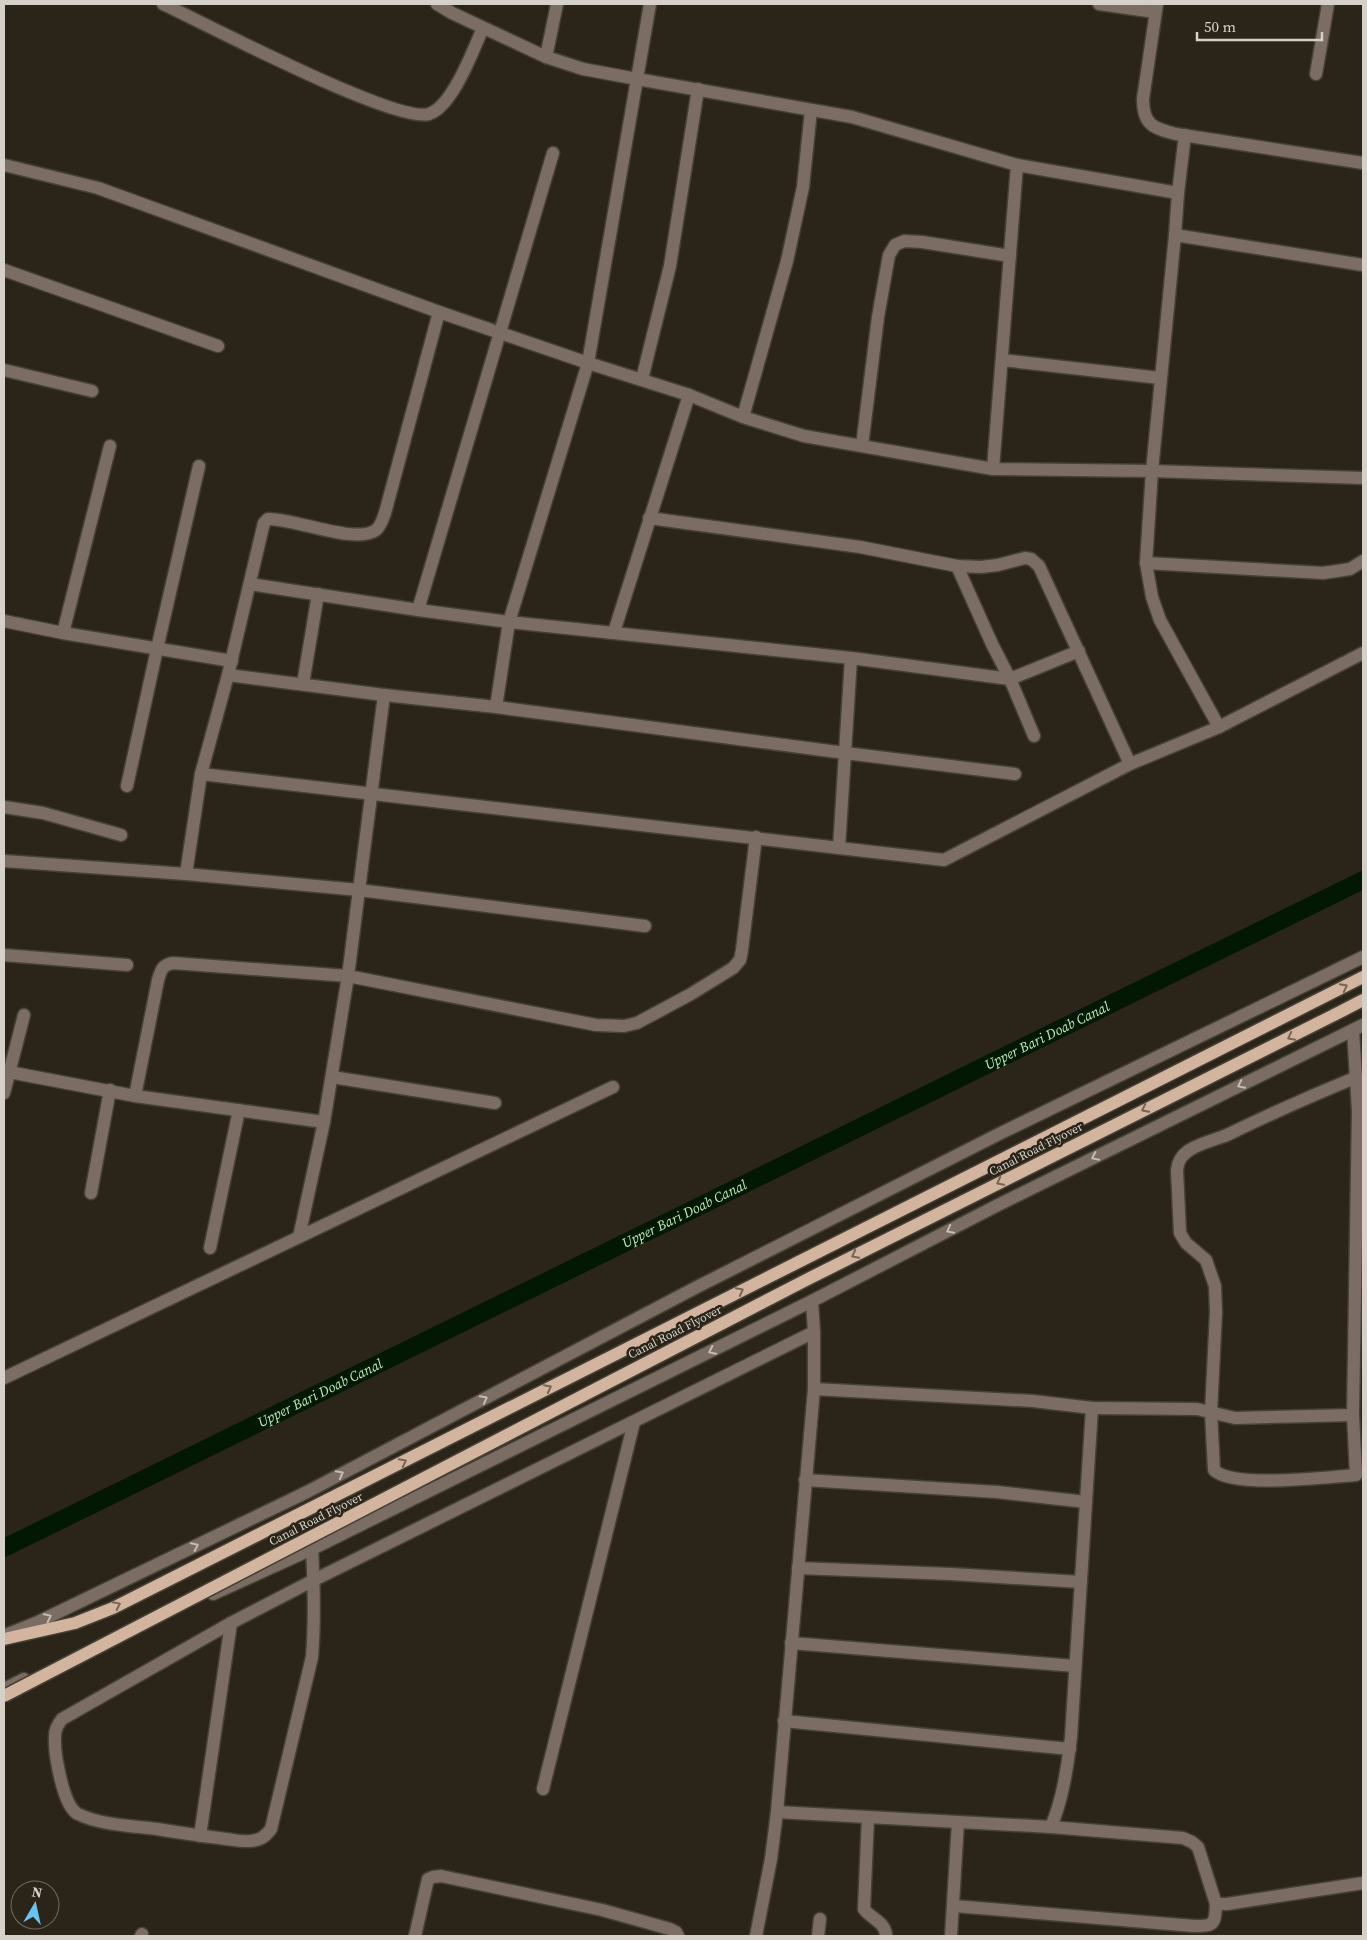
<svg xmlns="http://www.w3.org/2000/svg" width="1367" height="1940" font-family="'Source Serif 4',serif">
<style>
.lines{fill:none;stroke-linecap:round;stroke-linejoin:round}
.canal{stroke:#021803;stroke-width:18}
.minor-casing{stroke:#464135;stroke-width:15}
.major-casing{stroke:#464135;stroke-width:15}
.minor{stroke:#7b6d63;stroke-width:12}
.major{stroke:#d2b49f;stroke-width:12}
.major-bridge-casing{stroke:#464135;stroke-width:15;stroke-linecap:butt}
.major-bridge{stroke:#d2b49f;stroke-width:12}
.oneway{stroke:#766555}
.oneway2{stroke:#c3bdb5}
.labels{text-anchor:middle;stroke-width:5;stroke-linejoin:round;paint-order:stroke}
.street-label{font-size:12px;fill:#d5d1c9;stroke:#2b2519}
.water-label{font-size:14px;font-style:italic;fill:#bae9b7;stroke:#2b2519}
</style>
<rect width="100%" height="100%" fill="#2b2519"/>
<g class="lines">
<path class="canal" id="s1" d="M4,1548L1363,880"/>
<defs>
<g id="minor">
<path d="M163,4C204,23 396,124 429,114C453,106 473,50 483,28"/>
<polyline points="437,4 452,13 546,57 583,69 637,79 588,363 689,395 743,417 804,436 993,469 1152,471 1146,563 1152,597 1160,620 1219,727 1130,764 944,860 839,848"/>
<polyline points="650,4 637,79 852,117 1017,165 993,469"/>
<polyline points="1099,4 1155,12"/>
<path d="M1157,4L1143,99C1143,125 1153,128 1176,134L1363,163"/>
<polyline points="546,57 557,4"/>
<polyline points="1316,74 1328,4"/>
<path d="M4,165L98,188L439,312L385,513C383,518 381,526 376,530C356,545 293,518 268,519L264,523L262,531L228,675L384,695L359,890L186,874L4,861"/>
<polyline points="1017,165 1178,193 1175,235 1152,471 1363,478"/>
<polyline points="1178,193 1185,135"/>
<polyline points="1175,235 1363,265"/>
<polyline points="4,270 218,346"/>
<polyline points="439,312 588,363 509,622 851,658 845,753 1015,774"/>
<polyline points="1002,360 1160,378"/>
<polyline points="4,370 92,391"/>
<polyline points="642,379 670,266 698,89"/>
<polyline points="743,417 787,261 803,187 811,110"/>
<polyline points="862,446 878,317 889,255 895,245 904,241 922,242 1010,256"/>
<polyline points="649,518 860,547 957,566 981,567 998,565 1025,558 1031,559 1039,566 1130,764"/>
<polyline points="1146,563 1323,573 1350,569 1363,561"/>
<polyline points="957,566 992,644 1010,679 1079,651"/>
<polyline points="250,584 418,610 509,622 496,707"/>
<polyline points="418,610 553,153"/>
<polyline points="4,621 63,633 232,661"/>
<polyline points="614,632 689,395"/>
<polyline points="63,633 110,446"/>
<polyline points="851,658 1010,679 1034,736"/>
<polyline points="303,684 318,594"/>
<polyline points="1219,727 1363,653"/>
<polyline points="201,774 228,675"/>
<polyline points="127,786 157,649 199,466"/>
<polyline points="4,807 43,813 121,835"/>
<polyline points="186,874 201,774 839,848 845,753 496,707 384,695"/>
<polyline points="4,955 127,965"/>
<polyline points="9,1072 135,1096 324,1122 348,976 359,890 645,926"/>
<polyline points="332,1077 495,1103"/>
<polyline points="4,1093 24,1015"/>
<path d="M135,1096L158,980C161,970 162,965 173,963L348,976L596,1025L624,1026L637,1023L691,994L733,968L740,960L742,950L756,837"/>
<polyline points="91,1193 110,1090"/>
<polyline points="299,1237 324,1122"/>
<polyline points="210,1248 239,1110"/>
<polyline points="4,1378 613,1087"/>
<polyline points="1092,1408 1197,1409 1235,1418 1353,1415 1358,1111 1353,1030"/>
<path d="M1353,1415L1356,1475C1327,1477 1233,1489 1214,1470L1211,1412L1216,1312L1215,1286L1206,1260L1186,1243L1180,1233L1177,1170C1178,1161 1181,1156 1188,1151C1199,1143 1215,1140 1227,1135C1270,1114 1313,1095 1357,1077"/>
<polyline points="805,1480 997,1492 1086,1502"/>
<path d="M312,1549C314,1585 315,1621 312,1657L271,1829C267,1834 263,1839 256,1840C246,1843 235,1840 226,1839C203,1836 180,1833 157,1829C133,1826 100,1825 78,1814C63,1807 54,1753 55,1736C55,1729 58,1724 62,1719L231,1623L314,1580L814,1332"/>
<polyline points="798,1568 951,1574 1081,1582"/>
<polyline points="213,1594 312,1549 812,1301 998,1205 1363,1025"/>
<polyline points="8,1634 38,1622 307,1492 695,1288 1001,1133 1363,957"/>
<polyline points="791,1643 1075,1666"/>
<polyline points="4,1689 24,1679"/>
<polyline points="784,1721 1070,1749"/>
<polyline points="543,1789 634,1422"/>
<path d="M777,1812L1051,1827C1063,1798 1067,1769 1071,1737L1092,1408L1033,1401L814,1389"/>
<path d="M868,1817L864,1909C871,1919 886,1922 886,1936"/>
<polyline points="1051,1827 1183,1838 1192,1842 1198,1847 1216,1904 1227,1904 1363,1883"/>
<polyline points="200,1836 231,1623"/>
<path d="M954,1906L1194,1926C1215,1926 1215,1924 1216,1904"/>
<polyline points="141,1936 142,1934"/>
<polyline points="415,1936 428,1879 433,1877 441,1876 602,1910 670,1929 676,1932 678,1936"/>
<polyline points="756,1936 771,1859 777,1812 814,1389 814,1332 812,1301"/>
<polyline points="818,1936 820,1919"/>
<polyline points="951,1936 958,1822"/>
</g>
<g id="major">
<polyline points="1334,1015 1363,1000"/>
<polyline points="4,1639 75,1623 113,1608 1363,977"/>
</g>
</defs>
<use href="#minor" class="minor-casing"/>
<use href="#major" class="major-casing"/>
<use href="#minor" class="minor"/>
<use href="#major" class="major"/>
<defs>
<polyline id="major-bridge" points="4,1696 808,1279 1334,1015"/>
</defs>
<use href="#major-bridge" class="major-bridge-casing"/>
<use href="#major-bridge" class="major-bridge"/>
</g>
<defs><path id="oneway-chevron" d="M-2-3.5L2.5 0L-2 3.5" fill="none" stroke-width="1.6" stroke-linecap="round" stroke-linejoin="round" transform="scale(1.25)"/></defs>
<g class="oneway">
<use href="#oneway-chevron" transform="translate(1344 987) rotate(-27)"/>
<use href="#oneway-chevron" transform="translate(1291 1037) rotate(153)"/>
<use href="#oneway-chevron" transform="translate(1145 1109) rotate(153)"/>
<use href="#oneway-chevron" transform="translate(1000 1182) rotate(153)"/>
<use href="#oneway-chevron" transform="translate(855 1255) rotate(153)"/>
<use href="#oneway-chevron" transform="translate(740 1291) rotate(-27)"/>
<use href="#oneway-chevron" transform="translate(548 1388) rotate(-27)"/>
<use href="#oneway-chevron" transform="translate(403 1462) rotate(-27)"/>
<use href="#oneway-chevron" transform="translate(117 1605) rotate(-26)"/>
</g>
<g class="oneway2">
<use href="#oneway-chevron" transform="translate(1241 1085) rotate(154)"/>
<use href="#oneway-chevron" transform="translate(1095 1157) rotate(154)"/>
<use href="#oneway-chevron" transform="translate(950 1230) rotate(153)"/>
<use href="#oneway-chevron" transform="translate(712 1351) rotate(154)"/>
<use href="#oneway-chevron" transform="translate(484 1399) rotate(-28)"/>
<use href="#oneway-chevron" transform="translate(340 1474) rotate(-28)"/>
<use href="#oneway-chevron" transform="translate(195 1546) rotate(-26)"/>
<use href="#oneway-chevron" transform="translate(48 1617) rotate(-26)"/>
</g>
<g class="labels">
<g class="street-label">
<text transform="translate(1036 1149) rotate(-27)" y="4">Canal Road Flyover</text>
<text transform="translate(675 1332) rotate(-27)" y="4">Canal Road Flyover</text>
<text transform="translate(316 1519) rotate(-27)" y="4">Canal Road Flyover</text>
</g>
<g class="water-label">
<text dy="5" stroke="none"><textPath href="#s1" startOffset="1162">Upper Bari Doab Canal</textPath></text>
<text dy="5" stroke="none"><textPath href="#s1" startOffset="758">Upper Bari Doab Canal</textPath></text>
<text dy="5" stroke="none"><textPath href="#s1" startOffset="352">Upper Bari Doab Canal</textPath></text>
</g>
</g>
<rect width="1367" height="1940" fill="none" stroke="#d5d1c9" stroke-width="10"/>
<g transform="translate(35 1905) rotate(9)"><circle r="24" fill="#2b2519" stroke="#6f6a5f"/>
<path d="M0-4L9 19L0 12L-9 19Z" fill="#67c4f0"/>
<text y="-8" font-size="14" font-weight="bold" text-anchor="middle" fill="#d5d1c9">N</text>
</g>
<path d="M1197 32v8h125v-8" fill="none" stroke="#d5d1c9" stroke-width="2.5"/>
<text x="1204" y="32" font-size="15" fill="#d5d1c9" stroke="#2b2519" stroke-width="4" paint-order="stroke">50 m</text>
</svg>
